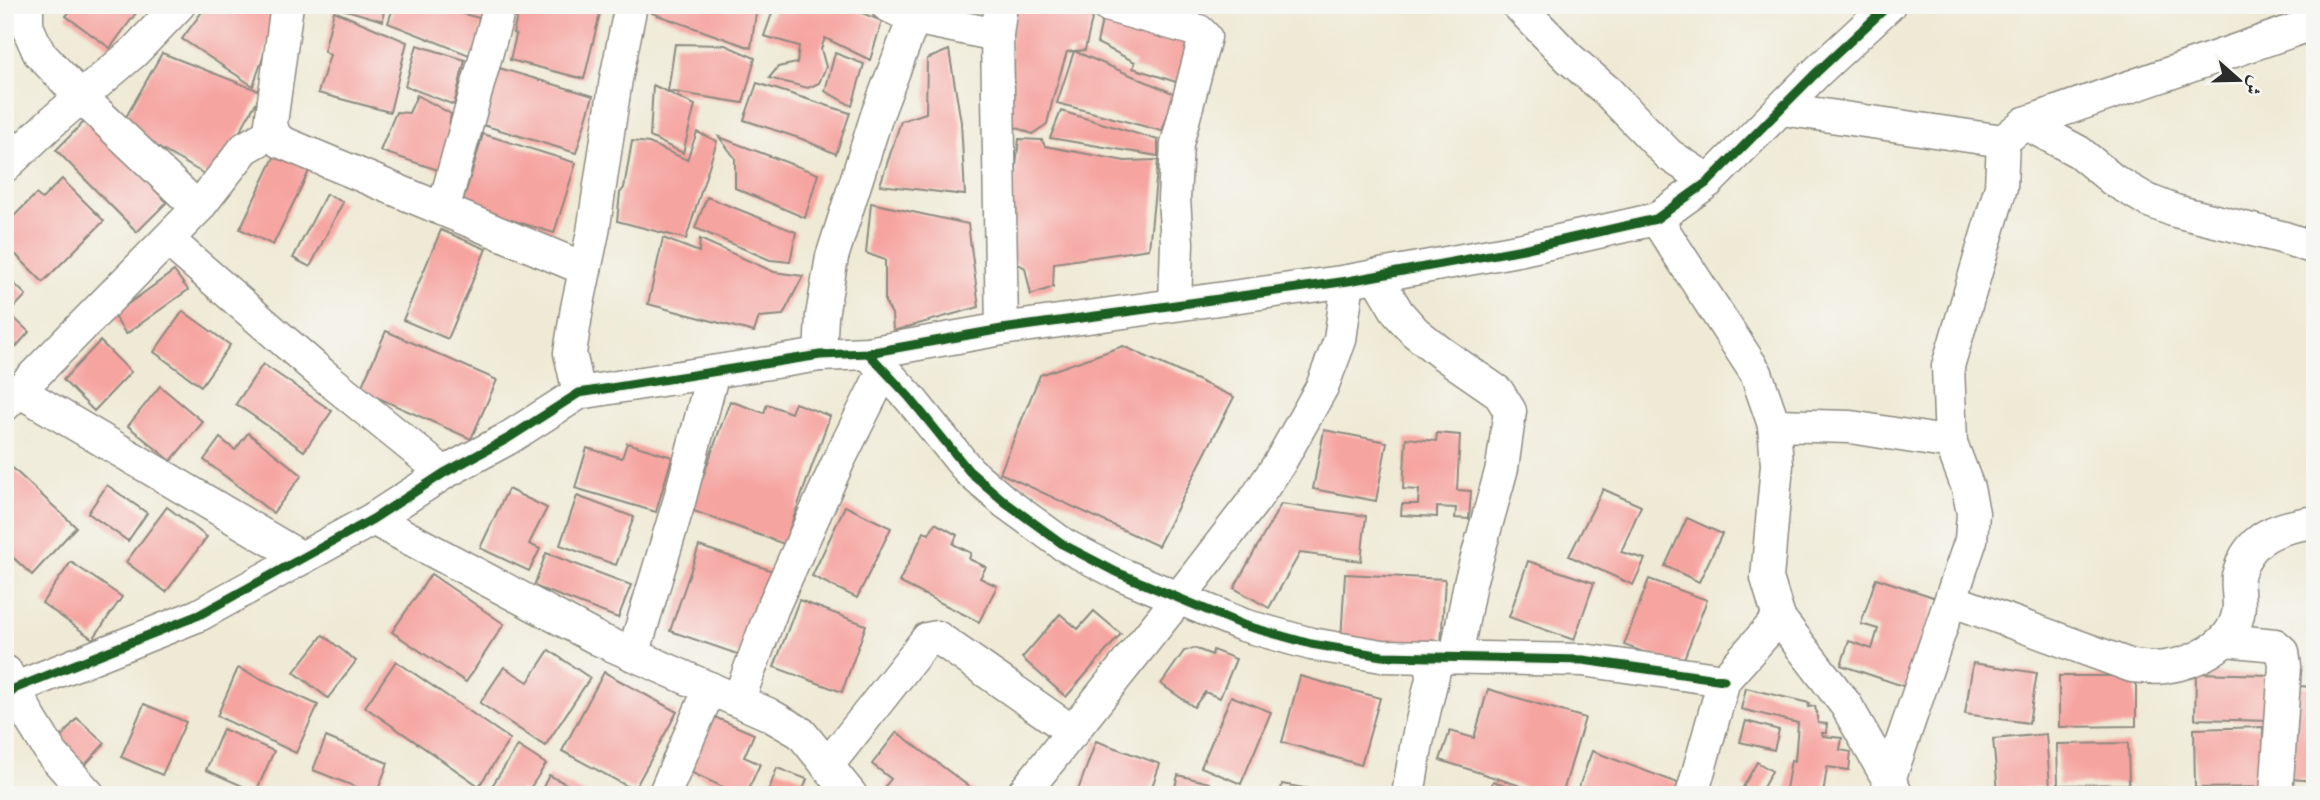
<svg xmlns="http://www.w3.org/2000/svg" width="2320" height="800" font-family="'Old Standard TT',Amiri,serif">
<style>
.building{fill:#f6a4a0}
.lines{fill:none;stroke-linecap:round;stroke-linejoin:round}
.street-casing{stroke:#8d8a80;stroke-width:35}
.street{stroke:#fff;stroke-width:32}
.cycleway-casing{stroke:#f6f6f2;stroke-width:13}
.cycleway{stroke:#1b5e20;stroke-width:9}
</style>
<rect width="100%" height="100%" fill="#f6f6f2"/>
<filter id="ink" filterUnits="userSpaceOnUse"><feTurbulence type="fractalNoise" baseFrequency=".0143" numOctaves="2"/><feDisplacementMap in="SourceGraphic" scale="14" xChannelSelector="R" yChannelSelector="G"/><feConvolveMatrix kernelMatrix="1 2 1 2 8 2 1 2 1" color-interpolation-filters="sRGB"/></filter>
<filter id="wash" filterUnits="userSpaceOnUse"><feTurbulence type="fractalNoise" baseFrequency=".00686" numOctaves="4" result="noise"/><feDisplacementMap in="SourceGraphic" scale="28" xChannelSelector="R" yChannelSelector="G"/><feGaussianBlur stdDeviation="1.57" result="paint"/><feColorMatrix in="noise" values="0 0 0 0 0 0 0 0 0 0 0 0 0 0 0 0 0 1.4 0 .05"/><feComposite in="paint" operator="in"/></filter>
<g filter="url(#wash)">
<rect width="100%" height="100%" fill="#efead5"/>
<g id="blocks">
<g class="building">
<polygon points="65,5 142,5 110,48 66,16 71,10"/>
<polygon points="207,5 272,5 274,26 253,86 182,39"/>
<polygon points="333,5 384,5 383,21 333,6"/>
<polygon points="394,5 429,5 483,19 474,57 388,23"/>
<polygon points="520,5 602,5 584,79 510,60 516,35 513,33"/>
<polygon points="654,5 757,6 751,48 652,13"/>
<polygon points="775,5 842,5 882,21 870,60 825,38 821,49 826,67 819,83 808,88 769,78 778,67 797,63 799,46 764,36"/>
<polygon points="1014,5 1070,5 1094,10 1085,50 1074,51 1175,94 1162,131 1057,103 1074,51 1067,52 1054,94 1047,124 1032,134 1003,122"/>
<polygon points="334,11 407,42 390,112 318,93 330,55 324,51"/>
<polygon points="1104,11 1192,39 1179,83 1133,68 1135,62 1097,43"/>
<polygon points="675,44 725,45 755,58 743,103 668,91"/>
<polygon points="417,45 465,60 454,105 405,86"/>
<polygon points="949,50 961,122 965,195 880,185 901,121 926,113 927,59"/>
<polygon points="162,53 262,92 213,179 121,126"/>
<polygon points="835,53 864,64 852,106 825,91"/>
<polygon points="499,68 593,96 576,153 483,125"/>
<polygon points="757,83 850,113 836,154 802,139 744,120"/>
<polygon points="653,85 695,105 683,153 650,137"/>
<polygon points="417,95 451,114 441,171 380,151 396,112 409,113"/>
<polygon points="1061,111 1158,140 1158,156 1050,138"/>
<polygon points="86,120 167,202 137,232 56,150"/>
<polygon points="697,132 717,141 686,239 617,221 620,193 624,188 632,141 649,143 687,160"/>
<polygon points="483,134 576,163 554,233 462,205"/>
<polygon points="719,137 818,174 805,218 735,188 735,158"/>
<polygon points="1019,139 1042,140 1045,146 1125,161 1158,160 1149,249 1054,263 1053,287 1031,295 1025,268 1006,257"/>
<polygon points="277,151 311,167 273,245 240,229"/>
<polygon points="62,179 104,221 43,282 5,244 5,225 36,194 42,199"/>
<polygon points="326,194 343,202 310,267 293,258"/>
<polygon points="707,197 796,232 790,262 770,260 695,228"/>
<polygon points="871,203 968,224 979,307 893,331 892,314 885,302 885,260 866,253"/>
<polygon points="441,230 486,249 448,339 403,320"/>
<polygon points="663,238 699,252 700,239 774,272 803,276 783,315 759,317 754,332 648,304"/>
<polygon points="174,271 188,290 126,334 113,315"/>
<polygon points="5,275 26,295 9,313 29,332 16,347 5,337"/>
<polygon points="183,311 230,345 201,386 154,352"/>
<polygon points="386,331 497,380 471,439 360,390"/>
<polygon points="100,341 131,372 94,411 63,380"/>
<polygon points="1123,346 1234,397 1158,546 1000,473 1040,375"/>
<polygon points="263,364 332,411 304,451 236,404"/>
<polygon points="160,386 203,422 171,461 128,426"/>
<polygon points="730,401 764,413 767,404 791,413 795,403 830,416 784,544 691,510"/>
<polygon points="1324,430 1387,442 1376,501 1313,489"/>
<polygon points="248,433 302,475 273,513 204,460 220,438 235,450"/>
<polygon points="1437,433 1460,435 1457,490 1471,491 1469,519 1455,518 1456,508 1437,507 1437,517 1401,515 1402,504 1418,504 1419,490 1403,489 1406,438 1436,441"/>
<polygon points="627,443 672,457 656,512 575,488 587,448 622,458"/>
<polygon points="5,461 76,527 32,575 5,550"/>
<polygon points="107,485 147,513 128,541 88,513"/>
<polygon points="508,489 547,508 529,544 540,549 529,571 480,548"/>
<polygon points="1603,489 1641,506 1621,552 1645,559 1633,585 1569,556"/>
<polygon points="577,496 634,517 616,565 560,545"/>
<polygon points="1281,504 1366,516 1361,561 1300,553 1269,608 1234,588"/>
<polygon points="845,506 891,528 857,598 812,576"/>
<polygon points="167,507 207,537 166,592 126,562"/>
<polygon points="1687,518 1722,534 1699,582 1665,566"/>
<polygon points="935,523 957,535 953,544 971,553 969,559 986,567 980,578 997,586 979,622 899,582 924,532 929,534"/>
<polygon points="699,546 776,572 746,657 670,631"/>
<polygon points="546,553 631,585 618,618 534,586"/>
<polygon points="1528,561 1594,583 1574,640 1509,617"/>
<polygon points="71,562 122,597 93,639 42,603"/>
<polygon points="431,574 504,624 466,682 392,632"/>
<polygon points="1345,574 1445,579 1441,646 1341,640"/>
<polygon points="1876,578 1936,598 1906,687 1841,665 1849,641 1872,649 1878,629 1861,624"/>
<polygon points="1649,579 1707,600 1681,666 1624,645"/>
<polygon points="799,600 866,625 842,692 774,667"/>
<polygon points="1094,611 1121,634 1066,697 1022,658 1060,614 1078,629"/>
<polygon points="323,635 356,661 328,698 294,672"/>
<polygon points="1194,648 1212,655 1213,650 1236,659 1220,698 1205,692 1194,707 1161,684 1184,651"/>
<polygon points="549,650 590,678 545,746 480,703 504,667 528,682"/>
<polygon points="396,661 510,739 479,786 365,707"/>
<polygon points="1973,663 2037,673 2029,723 1965,714"/>
<polygon points="238,668 318,705 296,753 217,716"/>
<polygon points="604,672 677,712 634,790 562,751"/>
<polygon points="2196,673 2272,675 2271,721 2195,719"/>
<polygon points="1300,676 1380,698 1361,765 1282,742"/>
<polygon points="2059,676 2136,676 2136,726 2059,727"/>
<polygon points="2297,686 2315,687 2315,781 2291,779"/>
<polygon points="1746,688 1809,703 1808,707 1815,706 1818,723 1827,724 1826,733 1822,733 1823,736 1842,738 1840,750 1851,752 1849,770 1827,767 1823,795 1785,795 1791,760 1795,761 1798,723 1741,709"/>
<polygon points="1488,689 1585,718 1562,795 1549,795 1440,760 1450,731 1474,738"/>
<polygon points="1231,696 1271,712 1241,784 1201,767"/>
<polygon points="144,704 186,722 162,775 121,757"/>
<polygon points="710,715 754,734 744,757 760,764 746,795 740,795 686,770"/>
<polygon points="77,718 105,743 85,765 58,741"/>
<polygon points="1746,721 1779,730 1774,750 1740,742"/>
<polygon points="2263,727 2264,787 2195,788 2194,729"/>
<polygon points="223,729 274,751 256,792 206,770"/>
<polygon points="897,732 980,795 896,795 885,786 891,779 872,764"/>
<polygon points="2046,734 2050,786 1998,791 1993,739"/>
<polygon points="326,737 388,763 376,795 313,770"/>
<polygon points="1096,741 1160,764 1149,795 1077,793"/>
<polygon points="2128,743 2129,784 2058,785 2057,744"/>
<polygon points="518,746 546,764 527,793 520,789 516,795 486,795"/>
<polygon points="1592,751 1678,783 1674,795 1576,795"/>
<polygon points="1757,762 1772,771 1759,795 1743,787"/>
<polygon points="777,768 807,779 801,795 767,795"/>
<polygon points="549,775 587,795 539,795"/>
<polygon points="1178,775 1209,783 1206,795 1173,795"/>
<polygon points="1493,781 1530,794 1530,795 1488,795"/>
<polygon points="1282,784 1332,793 1332,795 1280,795"/>
</g>
</g>
</g>
<g filter="url(#ink)">
<use href="#blocks" fill-opacity="0" stroke="#8d8a80" stroke-width="2"/>
<g class="lines">
<defs>
<g id="street">
<polyline points="27,5 27,26 39,53 81,97 198,208"/>
<polyline points="287,5 271,123 273,132 279,141 585,269"/>
<polyline points="887,5 914,18 997,35"/>
<polyline points="1001,5 997,35 1002,329"/>
<polyline points="1106,5 1199,31 1205,37 1177,144 1174,199 1177,243 1175,304"/>
<polyline points="1518,5 1569,58 1607,91 1669,155 1709,181"/>
<polyline points="1782,109 2003,141 2025,123 2315,23"/>
<polyline points="2025,123 2079,152 2113,180 2149,201 2175,211 2281,237 2315,248"/>
<polyline points="5,166 53,121 134,52 179,5"/>
<polyline points="443,210 500,5"/>
<polyline points="1656,219 1756,373 1774,425 1777,465 1767,578 1779,618 1846,705 1895,791"/>
<polyline points="168,240 322,374 444,473"/>
<polyline points="1376,276 1398,313 1415,332 1440,352 1498,392 1510,411 1502,468 1470,583 1456,657"/>
<polyline points="868,353 909,397 969,471 1005,502 1064,545 1116,572 1243,625 1311,644 1382,656 1583,660 1724,680"/>
<polyline points="820,355 822,316 832,257 877,115 914,18"/>
<polyline points="19,391 302,558"/>
<polyline points="579,393 570,353 577,308 593,232 616,79 631,5"/>
<polyline points="5,405 198,208 245,148 273,132"/>
<polyline points="1774,425 1851,427 1951,443"/>
<polyline points="373,519 598,639 768,714 801,733 851,795"/>
<path d="M1951,600L2132,666C2143,667 2154,669 2165,667C2194,663 2232,646 2238,614C2241,602 2236,588 2238,576C2248,536 2278,527 2315,522"/>
<polyline points="2226,640 2275,645 2283,652 2285,666 2276,795"/>
<polyline points="633,655 679,502 713,372"/>
<polyline points="6,672 31,720 52,754 89,795"/>
<polyline points="5,698 16,688 199,615 373,519 444,473 507,439 579,393 820,355 868,353 1002,329 1348,281 1523,249 1656,219 1709,181 1817,72 1889,5"/>
<polyline points="738,701 773,607 839,460 884,370"/>
<polyline points="827,766 920,648 927,639 937,637 1073,732"/>
<polyline points="1889,780 1971,540 1973,513 1968,488 1951,443 1948,366 2001,187 2003,141"/>
<polyline points="664,795 710,688"/>
<polyline points="1022,795 1178,599 1256,498 1279,464 1322,387 1340,340 1348,281"/>
<polyline points="1408,795 1417,742 1437,658"/>
<polyline points="1692,795 1724,680 1779,618"/>
</g>
</defs>
<use href="#street" class="street-casing"/>
<use href="#street" class="street"/>
<defs>
<g id="cycleway">
<polyline points="868,353 909,397 969,471 1005,502 1064,545 1116,572 1243,625 1311,644 1382,656 1583,660 1724,680"/>
<polyline points="5,698 16,688 199,615 373,519 444,473 507,439 579,393 820,355 868,353 1002,329 1348,281 1523,249 1656,219 1709,181 1817,72 1889,5"/>
</g>
</defs>
<use href="#cycleway" class="cycleway-casing"/>
<use href="#cycleway" class="cycleway"/>
</g>
</g>
<rect width="2320" height="800" fill="none" stroke="#f6f6f2" stroke-width="28"/>
<g transform="translate(2239 80) rotate(110)" stroke="#f6f6f2" stroke-width="5" paint-order="stroke">
<path d="M0-5L12 26L0 18L-12 26Z" fill="#2b2b2b"/>
<text y="-10" font-size="19" font-weight="bold" text-anchor="middle" fill="#2b2b2b">ش</text>
</g>
</svg>
